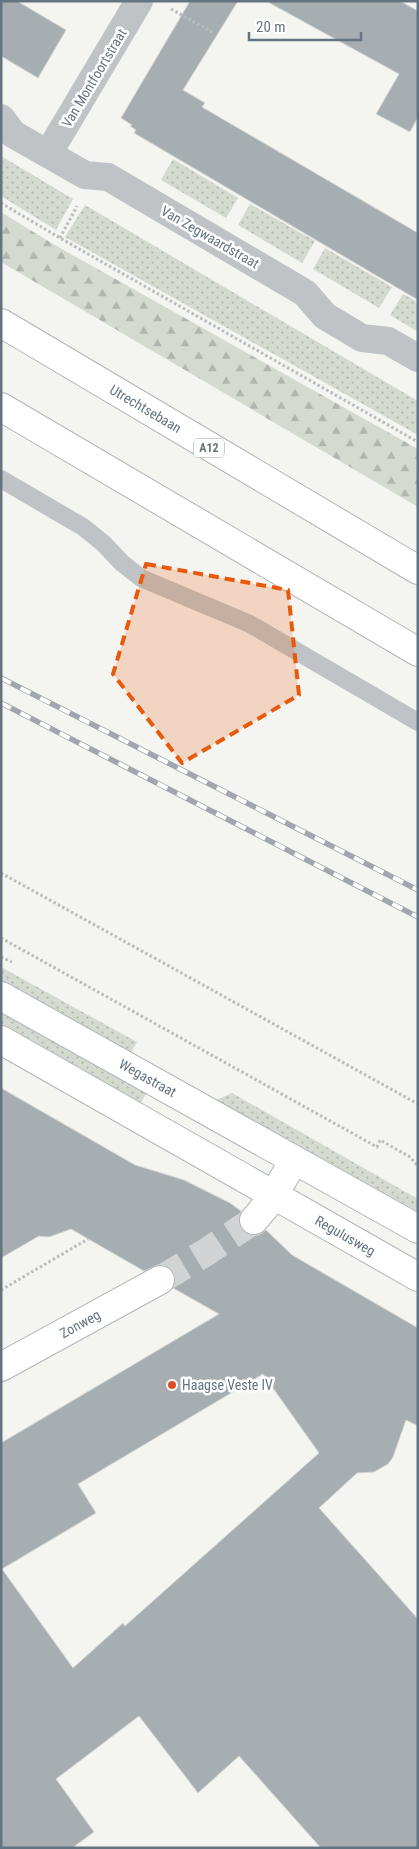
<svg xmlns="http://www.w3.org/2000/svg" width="419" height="1849" font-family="'Roboto Condensed',sans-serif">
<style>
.grass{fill:url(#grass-dots)}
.forest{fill:url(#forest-firs)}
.building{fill:#a6aeb2;stroke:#d5d5d3;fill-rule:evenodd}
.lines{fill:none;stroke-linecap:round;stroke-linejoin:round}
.secondary-tunnel{stroke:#d0d4d4;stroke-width:28;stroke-dasharray:28 14;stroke-linecap:butt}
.secondary-casing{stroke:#afb5b9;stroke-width:30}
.highway-casing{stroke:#b0b4b7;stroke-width:30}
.path{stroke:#b9bbbd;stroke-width:3;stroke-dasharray:2.5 2.5;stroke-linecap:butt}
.lane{stroke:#bfc3c6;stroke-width:18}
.street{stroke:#bfc3c6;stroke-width:28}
.secondary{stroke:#fff;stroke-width:28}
.highway{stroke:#fff;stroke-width:28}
.rail-casing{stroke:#a0a6ab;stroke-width:5.5}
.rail{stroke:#fff;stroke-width:4;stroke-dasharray:11;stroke-linecap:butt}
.marked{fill:#e8590c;fill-opacity:0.2;stroke:#e8590c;stroke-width:4;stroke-dasharray:10 6;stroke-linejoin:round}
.poi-dot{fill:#dc4e27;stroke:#fff;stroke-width:2}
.labels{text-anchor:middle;stroke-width:5;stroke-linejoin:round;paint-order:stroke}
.shield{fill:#fff;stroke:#929ea6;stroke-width:1}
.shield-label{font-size:12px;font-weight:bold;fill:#647480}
.street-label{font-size:14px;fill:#647480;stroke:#fff}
.poi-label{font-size:14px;fill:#647480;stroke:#fff;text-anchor:start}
</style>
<defs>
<pattern id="grass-dots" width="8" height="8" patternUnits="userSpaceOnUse" patternTransform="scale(1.25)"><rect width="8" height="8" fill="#d5dad1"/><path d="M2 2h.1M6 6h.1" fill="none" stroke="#b0b5af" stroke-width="1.8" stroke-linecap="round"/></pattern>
<pattern id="forest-firs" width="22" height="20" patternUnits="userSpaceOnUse" patternTransform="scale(1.25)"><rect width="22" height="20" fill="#d5dad1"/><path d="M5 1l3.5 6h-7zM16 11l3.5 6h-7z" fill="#b0b5af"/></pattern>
</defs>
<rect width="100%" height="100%" fill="#f4f4f0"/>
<g class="grass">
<polygon points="1,156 73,199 56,230 1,196"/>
<polygon points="173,159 238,198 226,218 161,180"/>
<polygon points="250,204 315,241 302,263 238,225"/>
<polygon points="85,205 418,401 418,435 65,237"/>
<polygon points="325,248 392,287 379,308 313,269"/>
<polygon points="403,294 418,302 418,332 390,315"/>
<polygon points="1,967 137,1042 130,1054 1,982"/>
<polygon points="1,1011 147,1092 141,1103 1,1024"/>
<polygon points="232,1093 418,1199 418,1212 216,1100"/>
</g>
<polygon class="forest" points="1,212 53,244 418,449 418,507 1,262"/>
<g class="building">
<polygon points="1,1 17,1 66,30 38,78 1,56"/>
<polygon points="190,1 238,1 183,90 205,103 202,107 418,233 418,300 134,133 136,130 130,126 132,125 121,118"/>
<polygon points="266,1 400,1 418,11 418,117 410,132 376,114 399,74"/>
<path d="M1,1088L135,1165L184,1180L230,1203L241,1211L239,1218V1225L244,1232L252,1235H259L266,1230L292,1255L418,1328V1426L406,1420L393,1457L388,1464L374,1472L357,1473L319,1508L418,1619V1848H321L239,1756L198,1793L139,1716L56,1779L94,1832L72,1848H1V1443L219,1314L173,1288L176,1281L174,1273L168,1266L160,1264L144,1271L71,1229L49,1237L39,1236L1,1258ZM263,1374L319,1453L125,1626L123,1623L73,1668L2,1569L96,1513L78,1484Z"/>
</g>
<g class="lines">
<polyline class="secondary-tunnel" points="160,1280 208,1251 254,1220"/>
<defs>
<g id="secondary">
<path id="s1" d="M1,996L418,1229"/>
<path id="s2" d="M1,1040L418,1277"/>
<polyline points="254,1220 271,1200 294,1160"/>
<path id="s3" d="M1,1367L160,1280"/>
</g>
<g id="highway">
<path id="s4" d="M1,323L418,570"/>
<polyline points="1,407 418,652"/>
</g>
</defs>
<use href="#secondary" class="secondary-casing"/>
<use href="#highway" class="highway-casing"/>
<g class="path">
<polyline points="171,9 214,33"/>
<polyline points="1,203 60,238 418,442"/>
<polyline points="60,238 77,206"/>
<polyline points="1,873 418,1104"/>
<polyline points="1,938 377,1147 380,1140 410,1157 418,1166"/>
<polyline points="1,957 12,962"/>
<polyline points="1,1290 88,1239"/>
</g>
<polyline class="lane" points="1,479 83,527 103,543 122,563 141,578 250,624 418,722"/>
<g class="street">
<polyline points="1,118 13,134 85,175 108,177 305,293 325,316 362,338 388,341 418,358"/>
<polyline points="48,154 139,1"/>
</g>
<use href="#secondary" class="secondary"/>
<use href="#highway" class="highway"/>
<defs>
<g id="rail">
<polyline points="1,678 418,890"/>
<polyline points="1,703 418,917"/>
</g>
</defs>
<use href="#rail" class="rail-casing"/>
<use href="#rail" class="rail"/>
</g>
<path class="marked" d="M146,564L288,590L299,695L182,763L113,674Z"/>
<circle class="poi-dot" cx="172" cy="1385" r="5"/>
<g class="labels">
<rect class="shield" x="194" y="438.5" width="30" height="19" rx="4"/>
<g class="shield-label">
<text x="209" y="452">A12</text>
</g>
<g class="street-label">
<text transform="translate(94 78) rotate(-59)" y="5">Van Montfoortstraat</text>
<text transform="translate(210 237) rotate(30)" y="5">Van Zegwaardstraat</text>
<text dy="5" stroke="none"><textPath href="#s4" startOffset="168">Utrechtsebaan</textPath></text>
<text dy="5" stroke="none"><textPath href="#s1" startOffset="168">Wegastraat</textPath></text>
<text dy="5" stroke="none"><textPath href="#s2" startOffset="396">Regulusweg</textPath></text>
<text dy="5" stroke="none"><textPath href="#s3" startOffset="90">Zonweg</textPath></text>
</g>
<g class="poi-label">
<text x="182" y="1390">Haagse Veste IV</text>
</g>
</g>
<rect width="419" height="1849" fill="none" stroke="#647480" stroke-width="5"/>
<path d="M249 32v8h112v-8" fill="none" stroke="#647480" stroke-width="2.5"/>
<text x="256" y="32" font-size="15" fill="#647480" stroke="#ffffff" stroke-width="4" paint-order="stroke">20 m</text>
</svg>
